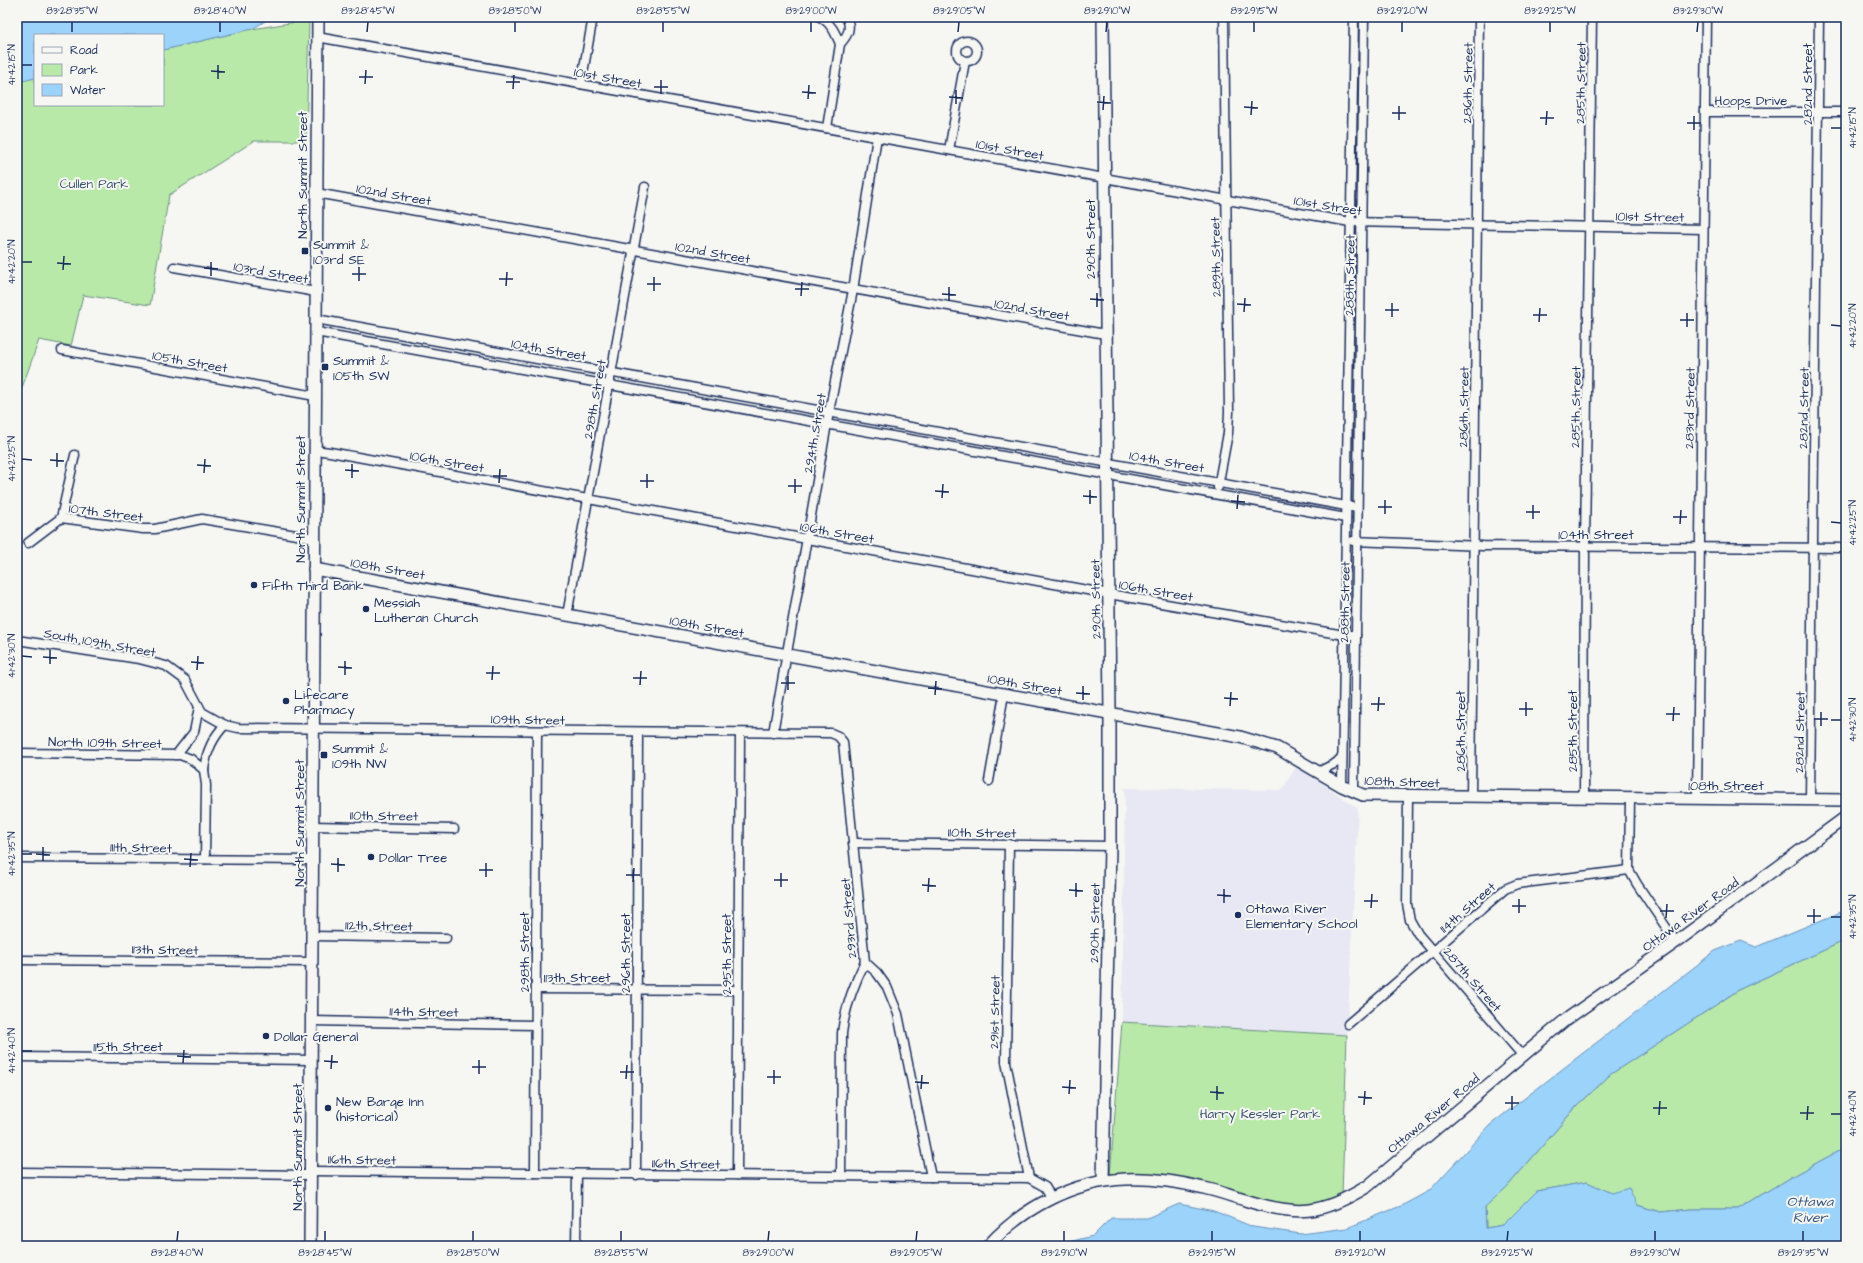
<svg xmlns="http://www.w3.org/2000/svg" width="1863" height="1263" font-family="'Architects Daughter',sans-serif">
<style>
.built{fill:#e7e8f4}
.green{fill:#b9e9a8;stroke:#6a8c83}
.water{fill:#9bd3fa;stroke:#6891bc}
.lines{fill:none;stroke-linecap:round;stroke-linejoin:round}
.street-casing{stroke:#1b2f5e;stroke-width:11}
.secondary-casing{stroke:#1b2f5e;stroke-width:14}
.street{stroke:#f6f6f2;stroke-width:8}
.secondary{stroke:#f6f6f2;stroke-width:11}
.ticks{fill:none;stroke:#1b2f5e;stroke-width:1.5}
.poi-dot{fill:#1b2f5e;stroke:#f6f6f2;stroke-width:1.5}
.labels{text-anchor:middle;stroke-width:4;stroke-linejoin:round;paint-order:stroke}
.street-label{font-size:13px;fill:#1b2f5e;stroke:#f6f6f2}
.park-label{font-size:13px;fill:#3b546d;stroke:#f6f6f2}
.poi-label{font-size:13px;fill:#1b2f5e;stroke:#f6f6f2;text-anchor:start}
.water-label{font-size:14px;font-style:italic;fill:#3b5885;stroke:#f6f6f2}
.neatline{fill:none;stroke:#1b2f5e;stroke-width:1.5}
.ticks-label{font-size:10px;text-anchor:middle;fill:#1b2f5e}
</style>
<rect width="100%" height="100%" fill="#f6f6f2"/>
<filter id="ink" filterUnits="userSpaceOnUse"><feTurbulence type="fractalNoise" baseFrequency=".025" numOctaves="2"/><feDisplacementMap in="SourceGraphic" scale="8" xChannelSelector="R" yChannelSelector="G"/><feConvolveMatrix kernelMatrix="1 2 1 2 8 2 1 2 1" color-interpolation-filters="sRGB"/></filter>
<g filter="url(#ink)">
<polygon class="built" points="1297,765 1358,809 1347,1035 1122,1022 1125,788 1282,790"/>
<g class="green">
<polygon points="309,20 306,141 254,141 169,195 150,305 83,295 71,346 39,340 19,396 17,396 17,82 35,78 35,105 163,105 163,50 252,29"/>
<polygon points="1846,940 1846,1147 1789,1178 1738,1209 1692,1209 1660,1212 1637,1205 1587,1182 1537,1191 1503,1225 1486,1228 1485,1206 1507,1187 1576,1107 1611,1074 1740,989"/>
<polygon points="1122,1022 1347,1035 1342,1196 1313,1206 1290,1206 1110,1176"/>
</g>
<g class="water">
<polygon points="17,17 272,17 252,29 163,50 163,35 35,35 35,78 17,82"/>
<polygon points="1846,910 1846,940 1740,989 1611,1074 1576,1107 1507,1187 1485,1207 1486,1228 1503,1225 1537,1191 1587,1182 1612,1193 1629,1188 1637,1205 1660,1212 1692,1209 1738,1209 1789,1178 1846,1147 1846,1246 1037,1246 1064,1243 1093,1236 1111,1218 1147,1218 1179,1204 1214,1211 1253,1227 1301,1234 1347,1228 1403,1205 1429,1191 1490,1125 1715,951 1741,941 1756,947"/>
</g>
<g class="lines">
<defs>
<g id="street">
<path d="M820,17C831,23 835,32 840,44L827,128"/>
<polyline points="317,37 1350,222 1703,229"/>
<circle cx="967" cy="51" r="10"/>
<path d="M840,44C848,35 852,28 846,17"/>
<polyline points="581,84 593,17"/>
<polyline points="1705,112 1846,112"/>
<polyline points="949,150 965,61"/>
<polyline points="316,193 1105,334"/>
<polyline points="174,267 316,292"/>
<polyline points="316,319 1357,508"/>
<polyline points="316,332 1346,518"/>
<polyline points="62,350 315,396"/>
<polyline points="314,450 330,452 1109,594 1344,635 1356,635"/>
<polyline points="1218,487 1228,433 1229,412 1224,17"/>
<polyline points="61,518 143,529 155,529 202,519 314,538"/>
<polyline points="1353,541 1483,546 1846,548"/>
<polyline points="28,543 61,518 75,455"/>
<polyline points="567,615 645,187"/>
<path d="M17,640L139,659L166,666L185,680L202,712L225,725L238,728L831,733L838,736L843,742L865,962C853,986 845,1007 842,1033L841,1176"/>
<polyline points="773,733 829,412 853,290 877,137"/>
<polyline points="17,753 180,755 191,759 204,770 206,785 205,859"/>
<polyline points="176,755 194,732 199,707"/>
<path d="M204,770C206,753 213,737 225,725"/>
<polyline points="1318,772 1336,763 1342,757"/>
<polyline points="989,781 1004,694"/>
<polyline points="1342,786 1354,17"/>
<polyline points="1354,791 1364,17"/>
<polyline points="1408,796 1407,904 1410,920 1418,934 1522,1055"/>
<polyline points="1471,797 1479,17"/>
<polyline points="1584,798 1585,546 1592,17"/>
<polyline points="1630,798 1629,870 1637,884 1676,942"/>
<polyline points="1697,799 1706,17"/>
<polyline points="1810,799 1819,17"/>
<polyline points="313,826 454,829"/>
<polyline points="853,843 1110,846"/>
<polyline points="1009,844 1006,1062 1029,1178"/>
<polyline points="17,858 312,860"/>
<polyline points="312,936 446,938"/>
<polyline points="17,960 312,962"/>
<polyline points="865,962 877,973 887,987 898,1014 931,1177"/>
<polyline points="536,989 738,990"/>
<polyline points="311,1021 535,1025"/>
<polyline points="1348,1024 1505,889 1517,884 1629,870"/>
<polyline points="17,1057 311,1060"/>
<polyline points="311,1171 1029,1178 1045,1187 1052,1198"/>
<polyline points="17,1172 311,1175"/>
<polyline points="535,1173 537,731"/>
<polyline points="636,1175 638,732"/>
<polyline points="737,1175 740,733"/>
<polyline points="576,1246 577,1174"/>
</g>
<g id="secondary">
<polyline points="1103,17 1110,714 1110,846 1103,1181"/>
<polyline points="314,569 1240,737 1277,748 1342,786 1363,795 1846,800"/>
<polyline points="310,1246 318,17"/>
<path d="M988,1246C1023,1207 1074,1181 1126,1179C1152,1178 1179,1182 1204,1188C1218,1191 1231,1196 1245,1200C1297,1217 1321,1215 1368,1186L1564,1021L1676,942L1846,817"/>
</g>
</defs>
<use href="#street" class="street-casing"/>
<use href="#secondary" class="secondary-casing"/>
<use href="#street" class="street"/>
<use href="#secondary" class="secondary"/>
</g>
</g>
<path class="ticks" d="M72,32V22M220,32V22M367,32L368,22M515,32V22M663,32V22M811,32V22M958,32L959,22M1106,32L1107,22M1254,32V22M1402,32V22M1550,32V22M1697,32L1698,22M22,65H32M211,71L225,72M359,77H373M218,79V65M506,82H520M365,84L366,70M654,87H668M513,89L514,75M802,92L816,93M661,94V80M949,97L963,98M808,99L809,85M1097,102L1111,103M956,104V90M1244,107L1258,108M1103,110L1104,96M1392,113H1406M1251,115L1252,101M1540,118H1554M1399,120V106M1687,123H1701M1546,125L1547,111M1831,128H1841M1694,130V116M22,262H32M57,263L71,264M204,268L218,269M63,270L64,256M352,274H366M211,276V262M499,279H513M359,281V267M647,284H661M506,286L507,272M795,289H809M654,291V277M942,294L956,295M801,296L802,282M1090,299L1104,300M949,301V287M1237,304L1251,305M1097,307V293M1385,310H1399M1244,312L1245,298M1533,315H1547M1392,317V303M1680,320H1694M1539,322L1540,308M1831,325L1841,326M1687,327V313M22,459L32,460M50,460L64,461M197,465L211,466M57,467V453M345,470L359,471M204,473L205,459M493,476H507M352,478V464M640,481H654M499,483L500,469M788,486H802M647,488V474M935,491L949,492M795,493V479M1083,496L1097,497M942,498L943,484M1231,501L1245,502M1090,504V490M1378,507H1392M1237,509L1238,495M1526,512H1540M1385,514V500M1673,517H1687M1533,519V505M1831,522L1841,523M1680,524L1681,510M22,656L32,657M43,657L57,658M191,662L204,663M50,664V650M338,667L352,668M197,670L198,656M486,673H500M345,675V661M633,678H647M492,680L493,666M781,683H795M640,685L641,671M928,688L942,689M788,690V676M1076,693L1090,694M935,695L936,681M1224,698L1238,699M1083,700V686M1371,704H1385M1230,706L1231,692M1519,709H1533M1378,711L1379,697M1666,714H1680M1526,716V702M1814,719H1828M1831,720H1841M1673,721L1674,707M1821,726V712M22,854H32M36,854L50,855M184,859L198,860M43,861V847M331,864L345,865M190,867L191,853M479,870H493M338,872V858M626,875H640M486,877V863M774,880H788M633,882L634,868M922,885L936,886M781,887V873M1069,890L1083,891M928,892L929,878M1217,895L1231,896M1076,897V883M1364,901H1378M1224,903V889M1512,906H1526M1371,908L1372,894M1660,911H1674M1519,913V899M1807,916H1821M1831,917H1841M1666,918L1667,904M1814,923V909M22,1051H32M177,1056L191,1057M324,1061L338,1062M183,1063L184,1050M472,1067H486M331,1069L332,1055M620,1072H634M479,1074V1060M767,1077H781M626,1079L627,1065M915,1082L929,1083M774,1084V1070M1062,1087L1076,1088M921,1089L922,1075M1210,1092L1224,1093M1069,1094L1070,1080M1358,1097L1372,1098M1217,1100V1086M1505,1103H1519M1364,1105L1365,1091M1653,1108H1667M1512,1110V1096M1800,1113H1814M1831,1114H1841M1659,1115L1660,1101M1807,1120L1808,1106M177,1241L178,1231M325,1241V1231M473,1241V1231M621,1241V1231M768,1241L769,1231M916,1241L917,1231M1064,1241V1231M1212,1241V1231M1360,1241V1231M1507,1241L1508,1231M1655,1241V1231M1803,1241V1231"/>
<g class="poi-dot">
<rect x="301" y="247" width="8" height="8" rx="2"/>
<rect x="321" y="363" width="8" height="8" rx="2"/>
<circle cx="254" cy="585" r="4"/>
<circle cx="366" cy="609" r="4"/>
<circle cx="286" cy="701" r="4"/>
<rect x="320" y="751" width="8" height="8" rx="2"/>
<circle cx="371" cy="857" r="4"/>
<circle cx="1238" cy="915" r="4"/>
<circle cx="266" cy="1036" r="4"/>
<circle cx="328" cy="1108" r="4"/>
</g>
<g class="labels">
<g class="street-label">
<text transform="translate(608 77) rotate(10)" y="5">101st Street</text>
<text transform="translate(1467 83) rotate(-89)" y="5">286th Street</text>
<text transform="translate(1580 83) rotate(-89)" y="5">285th Street</text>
<text transform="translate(1807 84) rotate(-90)" y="5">282nd Street</text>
<text x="1751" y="105">Hoops Drive</text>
<text transform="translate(1010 149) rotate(10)" y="5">101st Street</text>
<text transform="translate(302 175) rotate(-90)" y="5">North Summit Street</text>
<text transform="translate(394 194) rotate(10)" y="5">102nd Street</text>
<text transform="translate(1328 205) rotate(9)" y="5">101st Street</text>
<text transform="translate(1650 216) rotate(1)" y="5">101st Street</text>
<text transform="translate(1090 239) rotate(-90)" y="5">290th Street</text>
<text transform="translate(713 252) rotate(10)" y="5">102nd Street</text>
<text transform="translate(1215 257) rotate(-91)" y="5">289th Street</text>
<text transform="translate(271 272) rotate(10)" y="5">103rd Street</text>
<text transform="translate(1349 275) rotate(-89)" y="5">288th Street</text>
<text transform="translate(1032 309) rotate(10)" y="5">102nd Street</text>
<text transform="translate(549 349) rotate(10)" y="5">104th Street</text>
<text transform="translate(190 361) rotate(10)" y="5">105th Street</text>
<text transform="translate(594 399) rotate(-80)" y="5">298th Street</text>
<text transform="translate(1463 407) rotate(-89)" y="5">286th Street</text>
<text transform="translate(1575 407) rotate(-89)" y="5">285th Street</text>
<text transform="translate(1689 408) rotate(-89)" y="5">283rd Street</text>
<text transform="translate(1803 408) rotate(-89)" y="5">282nd Street</text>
<text transform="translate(814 433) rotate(-80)" y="5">294th Street</text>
<text transform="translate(447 461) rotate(10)" y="5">106th Street</text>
<text transform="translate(1167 461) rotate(10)" y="5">104th Street</text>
<text transform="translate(300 499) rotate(-90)" y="5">North Summit Street</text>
<text transform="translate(106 512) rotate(7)" y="5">107th Street</text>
<text transform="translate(837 532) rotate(10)" y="5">106th Street</text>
<text x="1596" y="539">104th Street</text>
<text transform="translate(388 568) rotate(10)" y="5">108th Street</text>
<text transform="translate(1156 590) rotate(10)" y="5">106th Street</text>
<text transform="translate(1095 599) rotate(-91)" y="5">290th Street</text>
<text transform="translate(1344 602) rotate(-89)" y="5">288th Street</text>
<text transform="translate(707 626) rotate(10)" y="5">108th Street</text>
<text transform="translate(100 642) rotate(10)" y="5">South 109th Street</text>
<text transform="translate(1025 684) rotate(10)" y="5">108th Street</text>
<text transform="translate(528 719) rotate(1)" y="5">109th Street</text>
<text transform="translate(1460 731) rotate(-90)" y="5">286th Street</text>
<text transform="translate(1572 731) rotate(-90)" y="5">285th Street</text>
<text transform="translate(1799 732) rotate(-89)" y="5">282nd Street</text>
<text transform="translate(105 742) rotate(1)" y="5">North 109th Street</text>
<text transform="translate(1402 781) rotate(2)" y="5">108th Street</text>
<text x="1726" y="790">108th Street</text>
<text transform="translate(384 815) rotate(1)" y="5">110th Street</text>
<text transform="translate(299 823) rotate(-90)" y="5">North Summit Street</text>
<text transform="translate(982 832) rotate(1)" y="5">110th Street</text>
<text transform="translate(141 847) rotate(1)" y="5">111th Street</text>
<text transform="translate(1467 907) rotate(-41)" y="5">114th Street</text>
<text transform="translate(1690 914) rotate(-36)" y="5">Ottawa River Road</text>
<text transform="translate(848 918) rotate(-95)" y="5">293rd Street</text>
<text transform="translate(1094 923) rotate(-89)" y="5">290th Street</text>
<text transform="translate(379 925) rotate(1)" y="5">112th Street</text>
<text transform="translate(165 949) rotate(1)" y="5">113th Street</text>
<text transform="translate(524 952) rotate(-90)" y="5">298th Street</text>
<text transform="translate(625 953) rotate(-90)" y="5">296th Street</text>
<text transform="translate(726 954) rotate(-90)" y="5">295th Street</text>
<text x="577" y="982">113th Street</text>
<text transform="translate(1473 979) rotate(49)" y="5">287th Street</text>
<text transform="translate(424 1011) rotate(1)" y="5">114th Street</text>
<text transform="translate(994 1012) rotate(-89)" y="5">291st Street</text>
<text x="128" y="1051">115th Street</text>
<text transform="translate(1433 1113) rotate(-40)" y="5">Ottawa River Road</text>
<text transform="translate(297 1147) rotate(-90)" y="5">North Summit Street</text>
<text transform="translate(362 1159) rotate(1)" y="5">116th Street</text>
<text transform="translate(686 1163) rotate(1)" y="5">116th Street</text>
</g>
<g class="park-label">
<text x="94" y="188">Cullen Park</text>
<text x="1260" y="1118">Harry Kessler Park</text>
</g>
<g class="poi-label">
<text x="313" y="249">Summit &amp;<tspan x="313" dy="15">103rd SE</tspan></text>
<text x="333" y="365">Summit &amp;<tspan x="333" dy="15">105th SW</tspan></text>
<text x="262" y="590">Fifth Third Bank</text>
<text x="374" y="607">Messiah<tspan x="374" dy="15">Lutheran Church</tspan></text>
<text x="294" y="699">Lifecare<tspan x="294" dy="15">Pharmacy</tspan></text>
<text x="332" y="753">Summit &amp;<tspan x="332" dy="15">109th NW</tspan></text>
<text x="379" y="862">Dollar Tree</text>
<text x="1246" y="913">Ottawa River<tspan x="1246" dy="15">Elementary School</tspan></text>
<text x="274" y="1041">Dollar General</text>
<text x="336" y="1106">New Barge Inn<tspan x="336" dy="15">(historical)</tspan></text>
</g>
<g class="water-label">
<text x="1810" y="1206">Ottawa<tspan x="1810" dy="16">River</tspan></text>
</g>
</g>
<rect width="1863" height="1263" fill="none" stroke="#f6f6f2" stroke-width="44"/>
<rect x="34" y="34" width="130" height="72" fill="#f6f6f2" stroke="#9ea6b7"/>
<rect x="42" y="47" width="20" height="6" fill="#f6f6f2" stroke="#9ea6b7"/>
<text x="70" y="54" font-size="12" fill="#1b2f5e">Road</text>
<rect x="42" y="64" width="20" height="12" fill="#b9e9a8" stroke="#9ea6b7"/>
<text x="70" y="74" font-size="12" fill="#1b2f5e">Park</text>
<rect x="42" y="84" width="20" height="12" fill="#9bd3fa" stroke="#9ea6b7"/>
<text x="70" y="94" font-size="12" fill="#1b2f5e">Water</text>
<rect x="22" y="22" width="1819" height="1219" class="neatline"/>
<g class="ticks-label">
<text x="72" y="14">83°28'35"W</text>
<text x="220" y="14">83°28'40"W</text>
<text x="368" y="14">83°28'45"W</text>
<text x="515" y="14">83°28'50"W</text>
<text x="663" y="14">83°28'55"W</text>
<text x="811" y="14">83°29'00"W</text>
<text x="959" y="14">83°29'05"W</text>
<text x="1107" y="14">83°29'10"W</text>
<text x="1254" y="14">83°29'15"W</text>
<text x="1402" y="14">83°29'20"W</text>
<text x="1550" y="14">83°29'25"W</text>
<text x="1698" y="14">83°29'30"W</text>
<text transform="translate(11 65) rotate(-90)" y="4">41°42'15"N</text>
<text transform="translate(1852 128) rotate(-90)" y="4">41°42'15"N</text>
<text transform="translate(11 262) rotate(-90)" y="4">41°42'20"N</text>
<text transform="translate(1852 326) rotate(-90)" y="4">41°42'20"N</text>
<text transform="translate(11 459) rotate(-90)" y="4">41°42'25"N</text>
<text transform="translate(1852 523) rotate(-90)" y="4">41°42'25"N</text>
<text transform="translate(11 656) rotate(-90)" y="4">41°42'30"N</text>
<text transform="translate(1852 720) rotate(-90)" y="4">41°42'30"N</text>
<text transform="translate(11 854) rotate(-90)" y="4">41°42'35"N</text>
<text transform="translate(1852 917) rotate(-90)" y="4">41°42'35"N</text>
<text transform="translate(11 1051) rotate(-90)" y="4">41°42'40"N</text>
<text transform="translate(1852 1114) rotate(-90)" y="4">41°42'40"N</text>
<text x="177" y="1256">83°28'40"W</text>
<text x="325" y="1256">83°28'45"W</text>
<text x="473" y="1256">83°28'50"W</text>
<text x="621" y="1256">83°28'55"W</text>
<text x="768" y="1256">83°29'00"W</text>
<text x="916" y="1256">83°29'05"W</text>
<text x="1064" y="1256">83°29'10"W</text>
<text x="1212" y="1256">83°29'15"W</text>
<text x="1360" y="1256">83°29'20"W</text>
<text x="1507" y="1256">83°29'25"W</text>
<text x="1655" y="1256">83°29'30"W</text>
<text x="1803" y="1256">83°29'35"W</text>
</g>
</svg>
